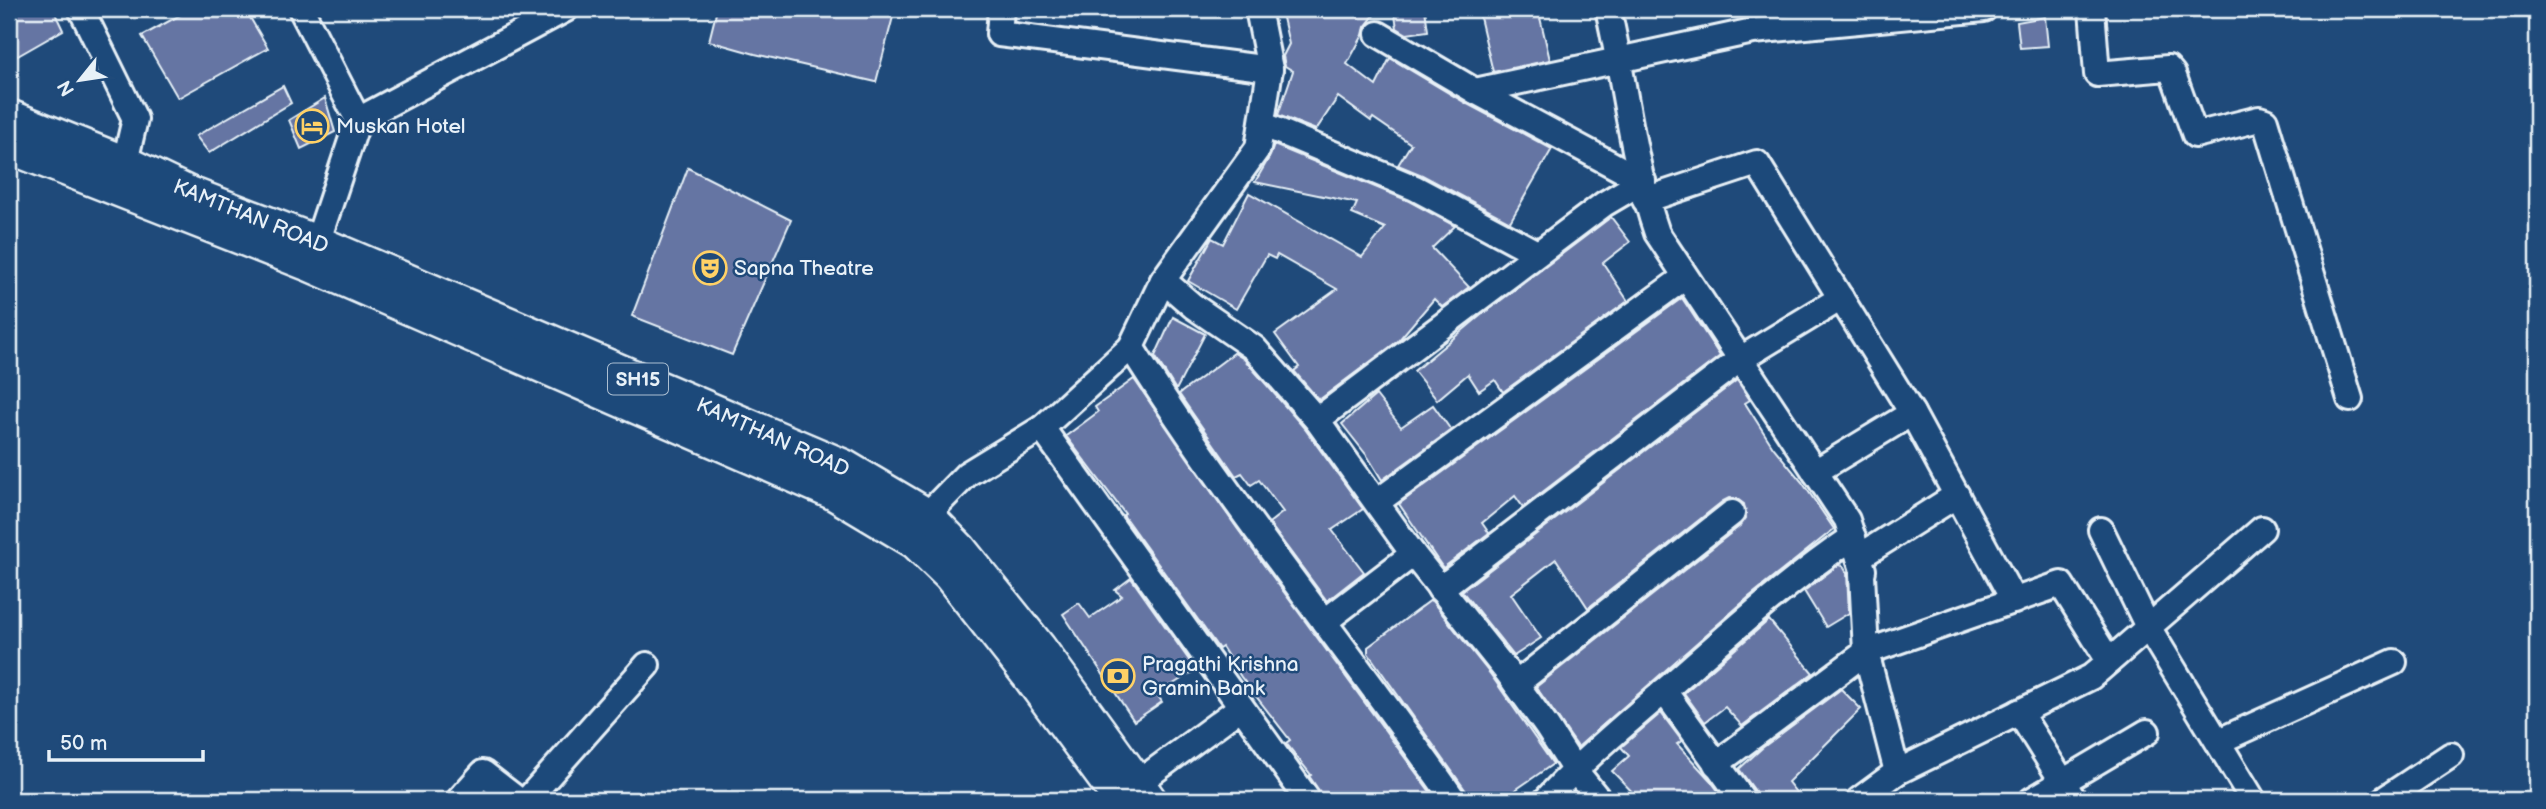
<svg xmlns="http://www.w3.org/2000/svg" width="2546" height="809" font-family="'Balsamiq Sans',sans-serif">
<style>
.building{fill:#6575a3;stroke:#e8f1f8;stroke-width:2}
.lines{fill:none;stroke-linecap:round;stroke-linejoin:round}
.minor-casing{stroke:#e8f1f8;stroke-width:30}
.major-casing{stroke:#e8f1f8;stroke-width:37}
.minor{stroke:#1f4a7a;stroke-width:24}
.major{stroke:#1f4a7a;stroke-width:32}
.labels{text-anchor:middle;stroke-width:5;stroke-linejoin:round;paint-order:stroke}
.shield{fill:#1f4a7a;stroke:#acbfd2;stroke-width:2}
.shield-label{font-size:19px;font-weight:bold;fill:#e8f1f8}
.poi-label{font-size:21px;fill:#e8f1f8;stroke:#1f4a7a;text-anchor:start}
.street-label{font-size:21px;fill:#e8f1f8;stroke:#1f4a7a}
</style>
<rect width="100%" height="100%" fill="#1f4a7a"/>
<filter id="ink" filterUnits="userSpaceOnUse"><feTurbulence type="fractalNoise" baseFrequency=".0143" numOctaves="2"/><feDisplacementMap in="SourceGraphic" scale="14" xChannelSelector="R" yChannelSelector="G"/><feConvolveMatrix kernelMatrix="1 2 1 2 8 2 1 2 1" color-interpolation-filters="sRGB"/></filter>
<g filter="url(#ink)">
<g class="building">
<polygon points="9,9 53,9 63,30 16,57 9,45"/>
<polygon points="191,9 245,9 268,48 178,98 142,36"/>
<polygon points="717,9 895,9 876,82 755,54 709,41"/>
<polygon points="1281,9 1379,9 1365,27 1363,35 1347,64 1376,86 1390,58 1467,104 1552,149 1510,222 1422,175 1398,165 1411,144 1373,118 1371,121 1338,97 1316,130 1278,115 1293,71 1285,66 1283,56 1289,44"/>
<polygon points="1394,9 1425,9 1428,31 1407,34 1397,28"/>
<polygon points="1478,9 1538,9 1550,60 1493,72"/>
<polygon points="2045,17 2048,46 2020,48 2017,22"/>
<polygon points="283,86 291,103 209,153 196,136"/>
<polygon points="325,98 335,132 301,149 289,120"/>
<polygon points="1274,145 1409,201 1455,226 1432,248 1469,287 1442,307 1434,299 1398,341 1319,400 1294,371 1299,367 1275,334 1337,289 1277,255 1275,259 1267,255 1236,309 1188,281 1212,238 1223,244 1249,193 1362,257 1385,228 1352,214 1357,203 1255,182 1270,156"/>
<polygon points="688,168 791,220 732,355 632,316"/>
<polygon points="1611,217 1630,242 1603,263 1628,301 1503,392 1495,380 1479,391 1468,374 1437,400 1414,371 1480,316"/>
<polygon points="1682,298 1720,356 1523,507 1515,496 1482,523 1489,533 1443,568 1399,504"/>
<polygon points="1173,317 1205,334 1176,390 1155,356"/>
<polygon points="1234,353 1244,359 1305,429 1363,509 1332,530 1364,572 1327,601 1269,523 1283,512 1259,480 1251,485 1242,473 1236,476 1179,394"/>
<polygon points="1134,379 1237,528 1436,800 1323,800 1320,792 1309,776 1311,775 1286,743 1290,740 1241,677 1222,647 1219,649 1123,515 1125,514 1066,436 1098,412 1095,407"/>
<polygon points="1737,380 1750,400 1745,403 1773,447 1802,482 1834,529 1749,597 1578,747 1536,687 1741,525 1746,518 1744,504 1737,499 1729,498 1723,501 1588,608 1556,559 1511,594 1541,638 1514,656 1462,591"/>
<polygon points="1376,395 1401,427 1433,405 1451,430 1382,480 1368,457 1342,424"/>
<polygon points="1841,563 1847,573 1849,613 1826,627 1804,591"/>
<polygon points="1131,578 1196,670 1157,694 1162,702 1134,721 1063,614 1079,603 1090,618 1122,596 1115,590"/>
<polygon points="1431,600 1491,675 1553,764 1514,791 1521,800 1469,800 1466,791 1368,653 1368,647"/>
<polygon points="1769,620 1813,673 1742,726 1725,707 1705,722 1684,693"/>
<polygon points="1841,689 1861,709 1788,782 1802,800 1758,800 1755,791 1739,769 1762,748"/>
<polygon points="1661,713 1682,741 1677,744 1710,780 1725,800 1640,800 1612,771 1629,756 1621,747"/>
</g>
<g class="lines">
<defs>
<g id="minor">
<polyline points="81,9 135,119 121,179"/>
<polyline points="301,9 358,120 312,258"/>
<polyline points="1001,9 999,34 1270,69"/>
<path d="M1608,9C1625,83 1632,161 1657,233L1847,520L1863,570L1862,574L1866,652L1897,772"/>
<polyline points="2092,9 2097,74 2168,68 2173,74 2195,135 2259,119 2265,121 2350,399"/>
<polyline points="1378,34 1475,91 1643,181"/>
<polyline points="1475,91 1753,31 1984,9"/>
<polyline points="358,120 566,9"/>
<polyline points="1262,124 1415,188 1537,253"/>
<polyline points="1645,200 1757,163 1912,413 1815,472"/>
<polyline points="1163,280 1193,306 1254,348 1317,420 1413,554 1508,673 1547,727 1574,769 1599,800"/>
<path d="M1131,347C1230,505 1348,648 1454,800"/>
<polyline points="1912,413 2014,601"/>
<polyline points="1317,420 1604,204 1643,181"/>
<polyline points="1042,428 1308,800"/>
<polyline points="1377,502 1685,277"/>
<polyline points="2101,530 2148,627 2253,800"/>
<polyline points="920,531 927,515 967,474 1042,428 1131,347 1163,280 1258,148 1270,69 1258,9"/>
<polyline points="1859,557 1957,495"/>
<polyline points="1440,589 1739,360 1841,298"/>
<polyline points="1324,622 1413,554"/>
<polyline points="1516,684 1732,513"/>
<polyline points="1664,691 1743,800"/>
<polyline points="2019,712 2074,800"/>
<polyline points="2219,741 2394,662"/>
<polyline points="1716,764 1866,652 2061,584 2109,661"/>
<polyline points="1138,783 1241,707"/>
<polyline points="459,800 483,773 518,800"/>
<polyline points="527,800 647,665"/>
<path d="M1546,800C1584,758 1628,722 1671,685C1730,633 1788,581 1853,537"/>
<polyline points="1859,800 1897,772 2091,677 2262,529"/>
<polyline points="2032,800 2147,732"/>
<polyline points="2383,800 2451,755"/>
</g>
<g id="major">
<polyline points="9,116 126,163 187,192 317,242 844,466 927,515 961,550 1039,647 1150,800"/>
<polyline points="9,147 310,265 833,493 915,542 950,576 1027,674 1120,800"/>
</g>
</defs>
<use href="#minor" class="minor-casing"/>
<use href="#major" class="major-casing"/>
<use href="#minor" class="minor"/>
<use href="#major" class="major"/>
</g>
</g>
<defs>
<symbol id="hotel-ring" viewBox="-11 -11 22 22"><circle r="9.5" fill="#1f4a7a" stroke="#ffd166" stroke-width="1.5"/><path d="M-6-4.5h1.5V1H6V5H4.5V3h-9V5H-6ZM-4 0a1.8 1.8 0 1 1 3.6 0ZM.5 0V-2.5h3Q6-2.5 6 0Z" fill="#ffd166"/></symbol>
<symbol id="theatre-ring" viewBox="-11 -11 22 22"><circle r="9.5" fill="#1f4a7a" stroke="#ffd166" stroke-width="1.5"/><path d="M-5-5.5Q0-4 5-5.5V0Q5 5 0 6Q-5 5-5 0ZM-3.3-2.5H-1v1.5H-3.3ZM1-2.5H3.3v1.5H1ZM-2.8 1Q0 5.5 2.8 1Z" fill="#ffd166"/></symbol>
<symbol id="bank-ring" viewBox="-11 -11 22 22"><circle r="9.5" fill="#1f4a7a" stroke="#ffd166" stroke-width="1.5"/><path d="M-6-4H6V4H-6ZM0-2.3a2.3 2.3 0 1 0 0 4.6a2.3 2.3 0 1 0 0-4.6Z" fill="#ffd166"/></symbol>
</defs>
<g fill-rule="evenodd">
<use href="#hotel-ring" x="293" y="107" width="38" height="38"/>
<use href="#theatre-ring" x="691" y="249" width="38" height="38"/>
<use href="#bank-ring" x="1099" y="657" width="38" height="38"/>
</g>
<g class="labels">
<rect class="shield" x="608" y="363.5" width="60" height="31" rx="5"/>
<g class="shield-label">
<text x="638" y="386">SH15</text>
</g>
<g class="poi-label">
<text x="336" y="133">Muskan Hotel</text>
<text x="734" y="275">Sapna Theatre</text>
<text x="1142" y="671">Pragathi Krishna<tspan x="1142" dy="24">Gramin Bank</tspan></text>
</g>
<g class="street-label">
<text transform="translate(251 216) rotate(22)" y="7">KAMTHAN ROAD</text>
<text transform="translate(773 437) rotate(24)" y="7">KAMTHAN ROAD</text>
</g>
</g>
<rect width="2546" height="809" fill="none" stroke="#1f4a7a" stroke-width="35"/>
<rect x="18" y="18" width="2511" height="774" fill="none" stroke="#e8f1f8" stroke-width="2.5" filter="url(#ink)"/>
<g transform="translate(80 80) rotate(240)" stroke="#1f4a7a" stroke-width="5" paint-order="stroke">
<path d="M0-5L12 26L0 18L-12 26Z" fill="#e8f1f8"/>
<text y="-10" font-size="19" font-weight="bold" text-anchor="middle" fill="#e8f1f8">N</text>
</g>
<path d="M49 750v10h154v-10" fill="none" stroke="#e8f1f8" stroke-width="3.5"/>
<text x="60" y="750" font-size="21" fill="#e8f1f8" stroke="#1f4a7a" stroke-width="5" paint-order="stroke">50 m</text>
</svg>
